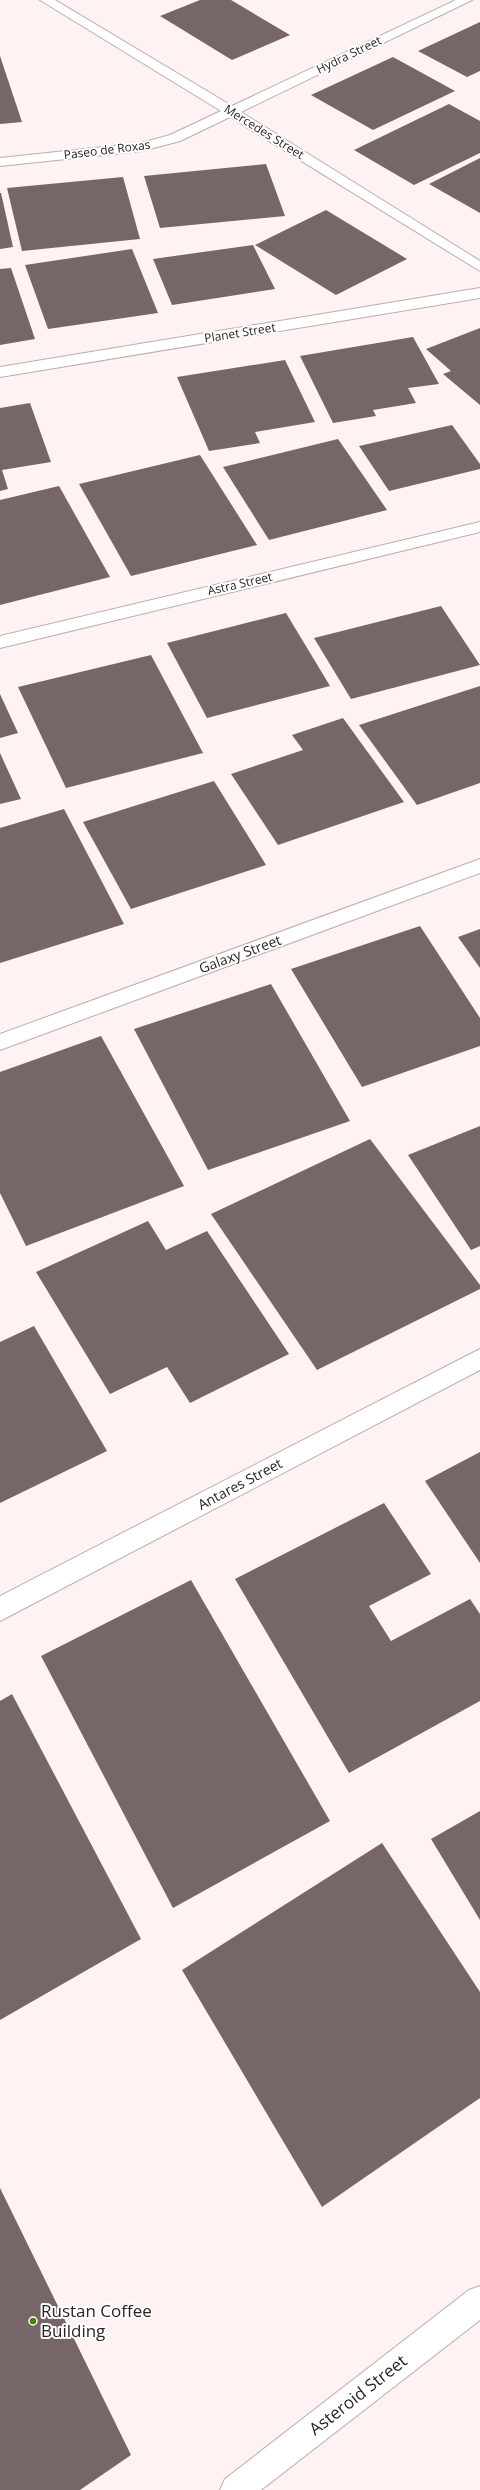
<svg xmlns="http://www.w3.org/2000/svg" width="480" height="2490" font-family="'Open Sans',sans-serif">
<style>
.building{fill:#776667}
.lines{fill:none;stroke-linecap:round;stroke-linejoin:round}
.minor-casing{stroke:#bfabad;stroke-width:2}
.minor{fill:#fff;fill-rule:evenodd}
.poi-dot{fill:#4a7d0d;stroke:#fff;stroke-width:1.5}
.labels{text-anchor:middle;stroke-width:4;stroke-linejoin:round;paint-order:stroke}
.far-street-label{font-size:12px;fill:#2b2324;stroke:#fff}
.street-label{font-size:14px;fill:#2b2324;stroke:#fff}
.near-poi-label{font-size:17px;fill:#2b2324;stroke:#fff;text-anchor:start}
.near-street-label{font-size:17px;fill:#2b2324;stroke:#fff}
</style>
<rect width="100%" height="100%" fill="#fef2f3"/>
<g class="building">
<polygon points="200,0 231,0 290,35 232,60 160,16"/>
<polygon points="480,22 480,71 467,77 418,51"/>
<polygon points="0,56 22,122 0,124"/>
<polygon points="393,57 455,91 373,130 311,95"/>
<polygon points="449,104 480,121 480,153 414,185 354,150"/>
<polygon points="480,158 480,213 429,184"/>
<polygon points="266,164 285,216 160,228 144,176"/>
<polygon points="123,177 140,239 22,251 7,188"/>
<polygon points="0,193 1,193 13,247 0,249"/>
<polygon points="326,210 407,259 336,295 255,245"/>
<polygon points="253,245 275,289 172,305 153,259"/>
<polygon points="132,249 158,313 48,329 25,265"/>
<polygon points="11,268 35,339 0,345 0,269"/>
<polygon points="480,328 480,405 443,374 451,371 426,349"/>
<polygon points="413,337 439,384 408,388 416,403 373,410 376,416 333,423 300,356"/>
<polygon points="285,360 315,422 255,432 260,443 209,451 177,377"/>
<polygon points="30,403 51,462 2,470 8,489 0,491 0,408"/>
<polygon points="452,425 480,464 480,469 389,491 359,446"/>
<polygon points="338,439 387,510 269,540 223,467"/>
<polygon points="200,455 257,545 131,576 79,484"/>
<polygon points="59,486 110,577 0,605 0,500"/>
<polygon points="441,606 480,665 351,699 314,638"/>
<polygon points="286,613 330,686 207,718 167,643"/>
<polygon points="151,655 203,753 66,788 18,687"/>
<polygon points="480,686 480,783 417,805 359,725"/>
<polygon points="0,694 18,733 0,738"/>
<polygon points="343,718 404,802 278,845 231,774 303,750 292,735"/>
<polygon points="0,753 21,799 0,804"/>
<polygon points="214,781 266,865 131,909 83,822"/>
<polygon points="64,809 124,924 0,963 0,828"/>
<polygon points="420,926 480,1018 480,1046 362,1087 291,969"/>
<polygon points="480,929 480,968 458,937"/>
<polygon points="271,984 350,1121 208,1170 134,1029"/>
<polygon points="101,1036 184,1186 26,1246 0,1193 0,1072"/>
<polygon points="480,1126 480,1246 471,1250 408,1155"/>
<polygon points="370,1139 480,1285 480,1289 317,1370 211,1214"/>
<polygon points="148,1221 166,1250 207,1231 289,1354 190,1403 167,1367 110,1394 36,1272"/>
<polygon points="34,1326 107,1451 0,1503 0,1342"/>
<polygon points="480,1452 480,1563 425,1481"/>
<polygon points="384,1503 431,1574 369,1606 391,1641 470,1599 480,1614 480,1701 349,1773 235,1579"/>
<polygon points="191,1580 330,1821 173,1908 41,1656"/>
<polygon points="12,1694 141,1939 0,2020 0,1701"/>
<polygon points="480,1811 480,1920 431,1839"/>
<polygon points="382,1843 480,1992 480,2098 322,2207 182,1970"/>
<polygon points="0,2188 131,2455 80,2490 0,2490"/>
</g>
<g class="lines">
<defs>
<g id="minor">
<polygon points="40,0 55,0 232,106 456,0 472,0 241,112 480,261 480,271 230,117 180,141 142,151 0,166 0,158 141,143 170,135 221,111"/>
<polygon points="480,288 480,298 0,377 0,367"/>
<polygon points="480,522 480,532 0,648 0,636"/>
<polygon points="480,859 480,873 0,1050 0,1034"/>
<polygon points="480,1349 480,1370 0,1621 0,1596"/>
<polygon points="480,2286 480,2320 261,2490 220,2490 225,2479 469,2290"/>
</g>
</defs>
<use href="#minor" class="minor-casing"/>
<use href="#minor" class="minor"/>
</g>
<circle class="poi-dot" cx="33" cy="2321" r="4"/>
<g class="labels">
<g class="far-street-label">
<text transform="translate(349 55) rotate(-26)" y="4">Hydra Street</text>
<text transform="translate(264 132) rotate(32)" y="4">Mercedes Street</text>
<text transform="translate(107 150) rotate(-7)" y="4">Paseo de Roxas</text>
<text transform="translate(240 333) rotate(-9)" y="4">Planet Street</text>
<text transform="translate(240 584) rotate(-13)" y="4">Astra Street</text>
</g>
<g class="street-label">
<text transform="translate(240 954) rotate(-20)" y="5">Galaxy Street</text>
<text transform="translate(240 1484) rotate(-28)" y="5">Antares Street</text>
</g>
<g class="near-poi-label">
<text x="41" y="2317">Rustan Coffee<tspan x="41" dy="20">Building</tspan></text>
</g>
<g class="near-street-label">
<text transform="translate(358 2395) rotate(-38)" y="6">Asteroid Street</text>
</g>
</g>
</svg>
